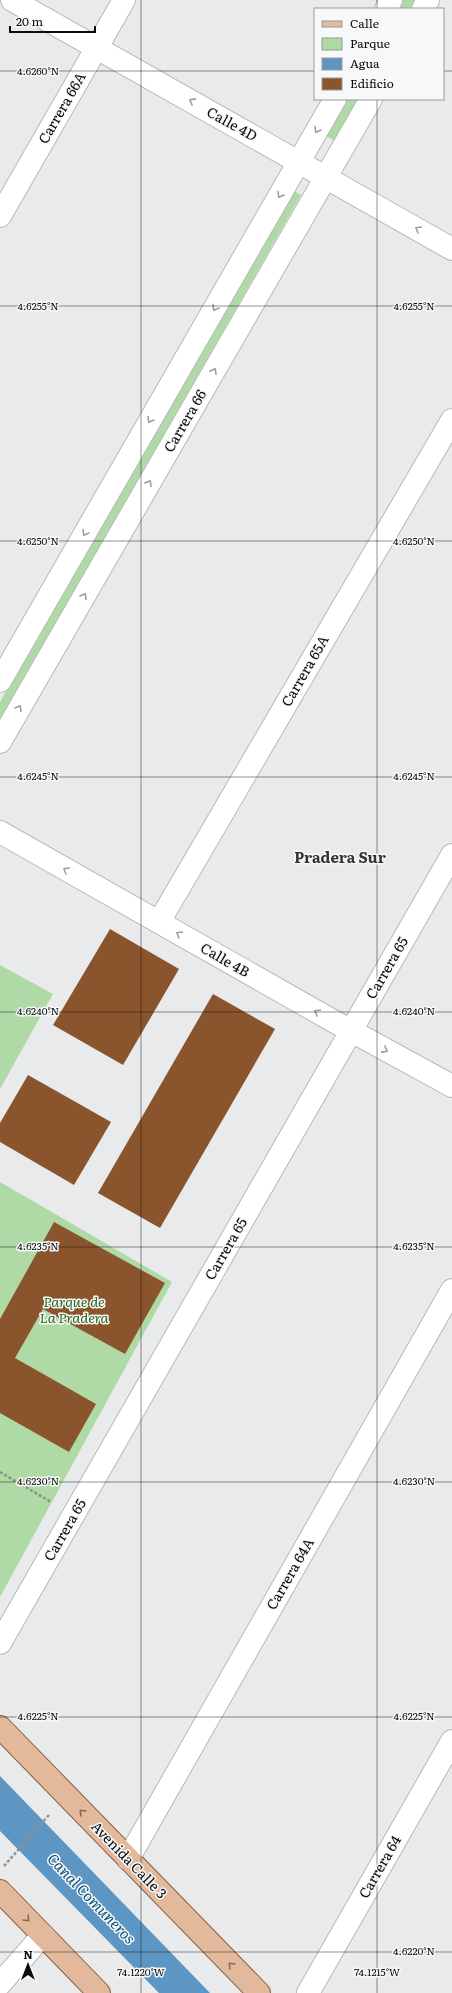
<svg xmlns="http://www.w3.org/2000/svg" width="452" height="1993" font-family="Literata,serif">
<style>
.green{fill:#b0daa5}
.water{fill:#5d96c2}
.building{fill:#8a552d}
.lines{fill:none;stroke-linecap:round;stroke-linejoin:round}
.minor-casing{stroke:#b8b9bb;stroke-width:24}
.major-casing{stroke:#8b5e3e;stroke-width:24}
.path{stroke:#8e8f90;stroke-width:2.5;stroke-dasharray:3 2;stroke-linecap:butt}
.minor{stroke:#fff;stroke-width:22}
.major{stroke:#e3b99b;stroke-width:22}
.oneway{stroke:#9d9d9e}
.oneway2{stroke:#826b5b}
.ticks{fill:none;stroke:#0b0b0c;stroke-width:1;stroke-opacity:0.45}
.labels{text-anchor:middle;stroke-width:3;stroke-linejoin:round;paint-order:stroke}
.street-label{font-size:14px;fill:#0b0b0c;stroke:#f7f8f9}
.park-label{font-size:14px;font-style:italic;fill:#30671f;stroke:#f7f8f9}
.neighbourhood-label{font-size:15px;font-weight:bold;fill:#323334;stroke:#f7f8f9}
.water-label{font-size:15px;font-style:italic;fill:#0d527d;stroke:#f7f8f9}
.ticks-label{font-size:10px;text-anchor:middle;fill:#0b0b0c;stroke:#f7f8f9;stroke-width:3;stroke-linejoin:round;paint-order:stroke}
</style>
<rect width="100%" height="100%" fill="#e9eaec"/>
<g class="green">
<polygon points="403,0 415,0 410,9 398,9"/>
<polygon points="347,99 359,99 335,141 326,136"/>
<polygon points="293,190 301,195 0,721 0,702"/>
<polygon points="0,965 53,994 0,1089"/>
<polygon points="0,1182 172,1282 0,1597"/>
</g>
<polygon class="water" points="0,1776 210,1993 159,1993 0,1831"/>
<g class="building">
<polygon points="110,929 179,969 123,1065 53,1025"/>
<polygon points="213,994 275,1029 160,1228 98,1193"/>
<polygon points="28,1075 111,1122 74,1185 0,1142 0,1123"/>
<polygon points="54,1222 165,1283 125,1354 43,1309 15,1358 96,1404 69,1452 0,1413 0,1319"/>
</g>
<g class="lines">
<defs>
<g id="minor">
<polyline points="12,0 452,249"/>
<polyline points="386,9 391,0"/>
<polyline points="423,9 428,0"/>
<polyline points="0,216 124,0"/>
<polyline points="0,681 335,99"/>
<polyline points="0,742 371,99"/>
<polyline points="0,832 335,1022 452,1086"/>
<polyline points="159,922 452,420"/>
<polyline points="0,1643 452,855"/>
<polyline points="128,1859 452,1290"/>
<polyline points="0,1984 43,1935"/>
<polyline points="308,1993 452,1741"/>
</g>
<g id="major">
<polyline points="0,1727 259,1993"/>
<polyline points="0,1891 99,1993"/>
</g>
</defs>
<use href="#minor" class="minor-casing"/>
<use href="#major" class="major-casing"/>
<g class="path">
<polyline points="0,1472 51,1502"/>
<polyline points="4,1866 49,1815"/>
</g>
<use href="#minor" class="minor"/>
<use href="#major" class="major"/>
</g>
<defs><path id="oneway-chevron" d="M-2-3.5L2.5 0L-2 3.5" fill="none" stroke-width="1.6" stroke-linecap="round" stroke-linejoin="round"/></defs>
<g class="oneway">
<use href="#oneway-chevron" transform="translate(192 101) rotate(-151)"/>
<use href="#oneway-chevron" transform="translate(317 130) rotate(120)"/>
<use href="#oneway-chevron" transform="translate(280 195) rotate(120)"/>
<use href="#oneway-chevron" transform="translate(418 229) rotate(-150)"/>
<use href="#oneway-chevron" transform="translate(215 308) rotate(120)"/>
<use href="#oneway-chevron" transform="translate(214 371) rotate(-60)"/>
<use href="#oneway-chevron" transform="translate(150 420) rotate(120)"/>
<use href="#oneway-chevron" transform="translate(149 483) rotate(-60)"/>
<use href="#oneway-chevron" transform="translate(85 533) rotate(120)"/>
<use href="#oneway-chevron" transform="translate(84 596) rotate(-60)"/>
<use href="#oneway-chevron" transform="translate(19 708) rotate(-60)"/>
<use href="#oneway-chevron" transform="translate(66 870) rotate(-150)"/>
<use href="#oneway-chevron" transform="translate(179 934) rotate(-150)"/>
<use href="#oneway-chevron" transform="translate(317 1012) rotate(-150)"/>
<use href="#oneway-chevron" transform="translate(385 1050) rotate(28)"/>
</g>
<g class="oneway2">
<use href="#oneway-chevron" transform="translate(82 1812) rotate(-134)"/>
<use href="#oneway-chevron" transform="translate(27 1919) rotate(46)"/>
<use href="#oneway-chevron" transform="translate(231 1965) rotate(-134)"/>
</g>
<path class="ticks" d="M141,0V1993M377,0V9M0,71H315M443,71H452M377,99V1993M0,306H452M0,541H452M0,777H452M0,1012H452M0,1247H452M0,1482H452M0,1717H452M0,1952H452"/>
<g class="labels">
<g class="street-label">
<text transform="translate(62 108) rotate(-60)" y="5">Carrera 66A</text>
<text transform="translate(232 124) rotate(29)" y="5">Calle 4D</text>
<text transform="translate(185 421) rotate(-60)" y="5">Carrera 66</text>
<text transform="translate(305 671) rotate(-60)" y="5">Carrera 65A</text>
<text transform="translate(225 960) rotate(30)" y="5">Calle 4B</text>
<text transform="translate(387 968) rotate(-60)" y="5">Carrera 65</text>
<text transform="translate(226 1249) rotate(-60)" y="5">Carrera 65</text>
<text transform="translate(65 1530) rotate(-60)" y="5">Carrera 65</text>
<text transform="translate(290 1574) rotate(-60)" y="5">Carrera 64A</text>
<text transform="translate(129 1860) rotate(46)" y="5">Avenida Calle 3</text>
<text transform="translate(380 1867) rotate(-60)" y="5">Carrera 64</text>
</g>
<g class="park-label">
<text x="74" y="1307">Parque de<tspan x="74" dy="16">La Pradera</tspan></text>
</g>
<g class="neighbourhood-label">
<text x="340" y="863">Pradera Sur</text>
</g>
<g class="water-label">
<text transform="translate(91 1899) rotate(46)" y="5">Canal Comuneros</text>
</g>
</g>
<g class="ticks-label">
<text x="38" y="75">4.6260°N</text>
<text x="38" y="310">4.6255°N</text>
<text x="414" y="310">4.6255°N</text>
<text x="38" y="545">4.6250°N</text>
<text x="414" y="545">4.6250°N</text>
<text x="38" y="780">4.6245°N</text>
<text x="414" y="780">4.6245°N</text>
<text x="38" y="1015">4.6240°N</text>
<text x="414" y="1015">4.6240°N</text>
<text x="38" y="1250">4.6235°N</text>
<text x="414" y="1250">4.6235°N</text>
<text x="38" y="1485">4.6230°N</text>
<text x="414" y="1485">4.6230°N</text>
<text x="38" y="1720">4.6225°N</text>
<text x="414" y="1720">4.6225°N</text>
<text x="414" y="1955">4.6220°N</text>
<text x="141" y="1976">74.1220°W</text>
<text x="377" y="1976">74.1215°W</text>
</g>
<rect x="314" y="8" width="130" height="92" fill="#f7f8f9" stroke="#99999a"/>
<rect x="322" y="21" width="20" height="6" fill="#e3b99b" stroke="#99999a"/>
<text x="350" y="28" font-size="12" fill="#0b0b0c">Calle</text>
<rect x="322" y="38" width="20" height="12" fill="#b0daa5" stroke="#99999a"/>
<text x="350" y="48" font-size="12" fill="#0b0b0c">Parque</text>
<rect x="322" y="58" width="20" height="12" fill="#5d96c2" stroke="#99999a"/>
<text x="350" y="68" font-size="12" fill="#0b0b0c">Agua</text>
<rect x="322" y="78" width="20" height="12" fill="#8a552d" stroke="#99999a"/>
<text x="350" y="88" font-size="12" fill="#0b0b0c">Edificio</text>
<g transform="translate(28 1965)" stroke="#f7f8f9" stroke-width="3" paint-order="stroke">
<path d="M0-3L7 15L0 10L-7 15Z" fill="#0b0b0c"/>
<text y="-6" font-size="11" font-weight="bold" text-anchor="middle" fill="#0b0b0c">N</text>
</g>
<path d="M10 26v6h85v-6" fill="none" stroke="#0b0b0c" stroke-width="2"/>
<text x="16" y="26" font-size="12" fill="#0b0b0c" stroke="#f7f8f9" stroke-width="3" paint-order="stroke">20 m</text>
</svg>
